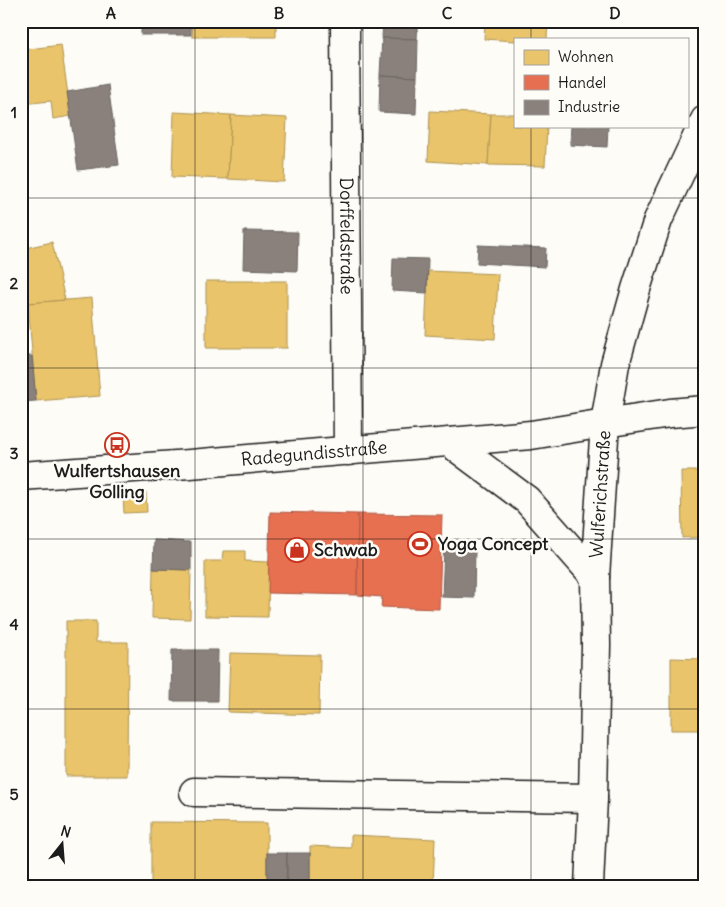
<svg xmlns="http://www.w3.org/2000/svg" width="726" height="907" font-family="Delius,sans-serif">
<style>
.homes{fill:#e9c46a;stroke:#ac9253}
.shops{fill:#e76f51;stroke:#aa5641}
.industry{fill:#8a817c;stroke:#69635f}
.lines{fill:none;stroke-linecap:round;stroke-linejoin:round}
.street-casing{stroke:#1c1c1c;stroke-width:31}
.secondary-casing{stroke:#1c1c1c;stroke-width:31}
.street{stroke:#fdfcf7;stroke-width:28}
.secondary{stroke:#fdfcf7;stroke-width:28}
.grid{fill:none;stroke:#1c1c1c;stroke-width:1;stroke-opacity:0.55}
.labels{text-anchor:middle;stroke-width:5;stroke-linejoin:round;paint-order:stroke}
.street-label{font-size:18px;fill:#1c1c1c;stroke:#fdfcf7}
.poi-label{font-size:18px;font-weight:bold;fill:#1c1c1c;stroke:#fdfcf7;text-anchor:start}
.neatline{fill:none;stroke:#1c1c1c;stroke-width:2}
.grid-label{font-size:16px;text-anchor:middle;font-weight:bold;fill:#1c1c1c}
</style>
<rect width="100%" height="100%" fill="#fdfcf7"/>
<filter id="ink" filterUnits="userSpaceOnUse"><feTurbulence type="fractalNoise" baseFrequency=".02" numOctaves="2"/><feDisplacementMap in="SourceGraphic" scale="10" xChannelSelector="R" yChannelSelector="G"/><feConvolveMatrix kernelMatrix="1 2 1 2 8 2 1 2 1" color-interpolation-filters="sRGB"/></filter>
<g filter="url(#ink)">
<g class="homes">
<polygon points="193,21 276,21 276,37 192,37"/>
<polygon points="485,21 548,21 547,39 515,39 515,41 484,39"/>
<polygon points="61,45 71,116 53,119 51,101 21,104 21,50"/>
<polygon points="430,111 491,114 488,165 428,161"/>
<polygon points="174,112 231,115 228,179 172,177"/>
<polygon points="491,114 515,114 515,126 547,126 545,166 488,165"/>
<polygon points="231,115 287,118 284,182 228,179"/>
<polygon points="52,242 65,300 21,304 21,249"/>
<polygon points="428,271 498,274 495,339 425,335"/>
<rect x="206" y="281" width="81" height="67"/>
<polygon points="92,298 100,396 36,401 28,303"/>
<polygon points="681,471 705,471 705,537 682,538"/>
<polygon points="146,492 147,512 124,513 123,493"/>
<polygon points="223,551 245,551 245,561 269,562 268,617 205,616 205,561 222,561"/>
<polygon points="153,569 191,570 190,619 152,618"/>
<polygon points="66,621 96,621 96,642 128,642 127,776 66,776"/>
<polygon points="230,653 320,655 319,715 228,712"/>
<polygon points="671,658 705,659 705,730 671,730"/>
<polygon points="703,795 705,795 705,861 701,860"/>
<polygon points="151,822 267,823 267,886 151,886"/>
<polygon points="351,835 435,839 433,886 310,886 310,846 351,848"/>
</g>
<g class="shops">
<polygon points="270,512 358,514 357,595 268,593"/>
<polygon points="358,514 442,515 439,609 381,607 382,597 357,595"/>
</g>
<g class="industry">
<rect x="141" y="21" width="50" height="14"/>
<polygon points="383,21 418,21 417,39 382,38"/>
<polygon points="382,38 418,39 417,77 380,75"/>
<polygon points="380,75 417,77 416,114 379,112"/>
<polygon points="108,85 119,165 78,170 67,92"/>
<polygon points="571,126 608,126 607,147 570,145"/>
<polygon points="244,231 298,232 297,271 243,269"/>
<polygon points="478,245 546,248 545,267 477,263"/>
<polygon points="393,258 428,259 427,293 392,291"/>
<polygon points="21,356 32,356 36,401 21,402"/>
<polygon points="154,540 191,542 191,570 153,569"/>
<polygon points="444,548 475,549 474,598 442,597"/>
<polygon points="172,650 218,650 217,701 171,701"/>
<rect x="267" y="853" width="20" height="33"/>
<rect x="287" y="853" width="23" height="33"/>
</g>
<g class="lines">
<defs>
<g id="street">
<path id="s1" d="M345,21L348,451"/>
<polyline points="605,423 670,413 705,410"/>
<polyline points="194,792 593,798"/>
</g>
<g id="secondary">
<polyline points="449,442 527,500 595,577"/>
<path id="s2" d="M21,476L190,464L531,435L605,423"/>
<path id="s3" d="M589,886L593,798L596,645L595,577L605,423L615,364L636,289L658,220L705,120"/>
</g>
</defs>
<use href="#street" class="street-casing"/>
<use href="#secondary" class="secondary-casing"/>
<use href="#street" class="street"/>
<use href="#secondary" class="secondary"/>
</g>
</g>
<path class="grid" d="M195,21V886M363,21V886M531,21V39M531,126V886M21,198H705M21,368H705M21,539H705M21,709H705"/>
<defs>
<symbol id="bus-ring" viewBox="-11 -11 22 22"><circle r="9.5" fill="#fdfcf7" stroke="#c8321e" stroke-width="1.5"/><path d="M-5-6H5V4H4V6H2V4H-2V6H-4V4H-5ZM-3.5-4V0h7V-4ZM-3.5 1.2v1.5H-2V1.2ZM2 1.2v1.5H3.5V1.2Z" fill="#c8321e"/></symbol>
<symbol id="stadium-ring" viewBox="-11 -11 22 22"><circle r="9.5" fill="#fdfcf7" stroke="#c8321e" stroke-width="1.5"/><path d="M0-5a6.5 5 0 1 0 0 10a6.5 5 0 1 0 0-10ZM-3.5-1.8h7v3.6h-7Z" fill="#c8321e"/></symbol>
<symbol id="shop-ring" viewBox="-11 -11 22 22"><circle r="9.5" fill="#fdfcf7" stroke="#c8321e" stroke-width="1.5"/><path d="M-5-2.5h2.3a2.7 3.5 0 0 1 5.4 0H5L5.5 6h-11ZM-1.5-2.5h3a1.5 2.3 0 0 0-3 0Z" fill="#c8321e"/></symbol>
</defs>
<g fill-rule="evenodd">
<use href="#bus-ring" x="103" y="431" width="28" height="28"/>
<use href="#stadium-ring" x="406" y="530" width="28" height="28"/>
<use href="#shop-ring" x="283" y="536" width="28" height="28"/>
</g>
<g class="labels">
<g class="street-label">
<text dy="6" stroke="none"><textPath href="#s1" startOffset="215">Dorffeldstraße</textPath></text>
<text dy="6" stroke="none"><textPath href="#s2" startOffset="294">Radegundisstraße</textPath></text>
<text dy="6" stroke="none"><textPath href="#s3" startOffset="392">Wulferichstraße</textPath></text>
</g>
<g class="poi-label">
<text x="117" y="477" text-anchor="middle">Wulfertshausen<tspan x="117" dy="21">Golling</tspan></text>
<text x="438" y="550">Yoga Concept</text>
<text x="314" y="556">Schwab</text>
</g>
</g>
<rect width="726" height="907" fill="none" stroke="#fdfcf7" stroke-width="55"/>
<rect x="514" y="38" width="175" height="90" fill="#fdfcf7" stroke="#a3a29f"/>
<rect x="524" y="50" width="25" height="15" fill="#e9c46a" stroke="#a3a29f"/>
<text x="558" y="62" font-size="15" fill="#1c1c1c">Wohnen</text>
<rect x="524" y="75" width="25" height="15" fill="#e76f51" stroke="#a3a29f"/>
<text x="558" y="88" font-size="15" fill="#1c1c1c">Handel</text>
<rect x="524" y="100" width="25" height="15" fill="#8a817c" stroke="#a3a29f"/>
<text x="558" y="112" font-size="15" fill="#1c1c1c">Industrie</text>
<g transform="translate(62 844) rotate(17)" stroke="#fdfcf7" stroke-width="4" paint-order="stroke">
<path d="M0-4L9 19L0 12L-9 19Z" fill="#1c1c1c"/>
<text y="-8" font-size="14" font-weight="bold" text-anchor="middle" fill="#1c1c1c">N</text>
</g>
<rect x="28" y="28" width="670" height="852" class="neatline"/>
<g class="grid-label">
<text x="111" y="19">A</text>
<text x="279" y="19">B</text>
<text x="447" y="19">C</text>
<text x="615" y="19">D</text>
<text x="14" y="118">1</text>
<text x="14" y="289">2</text>
<text x="14" y="459">3</text>
<text x="14" y="630">4</text>
<text x="14" y="800">5</text>
</g>
</svg>
